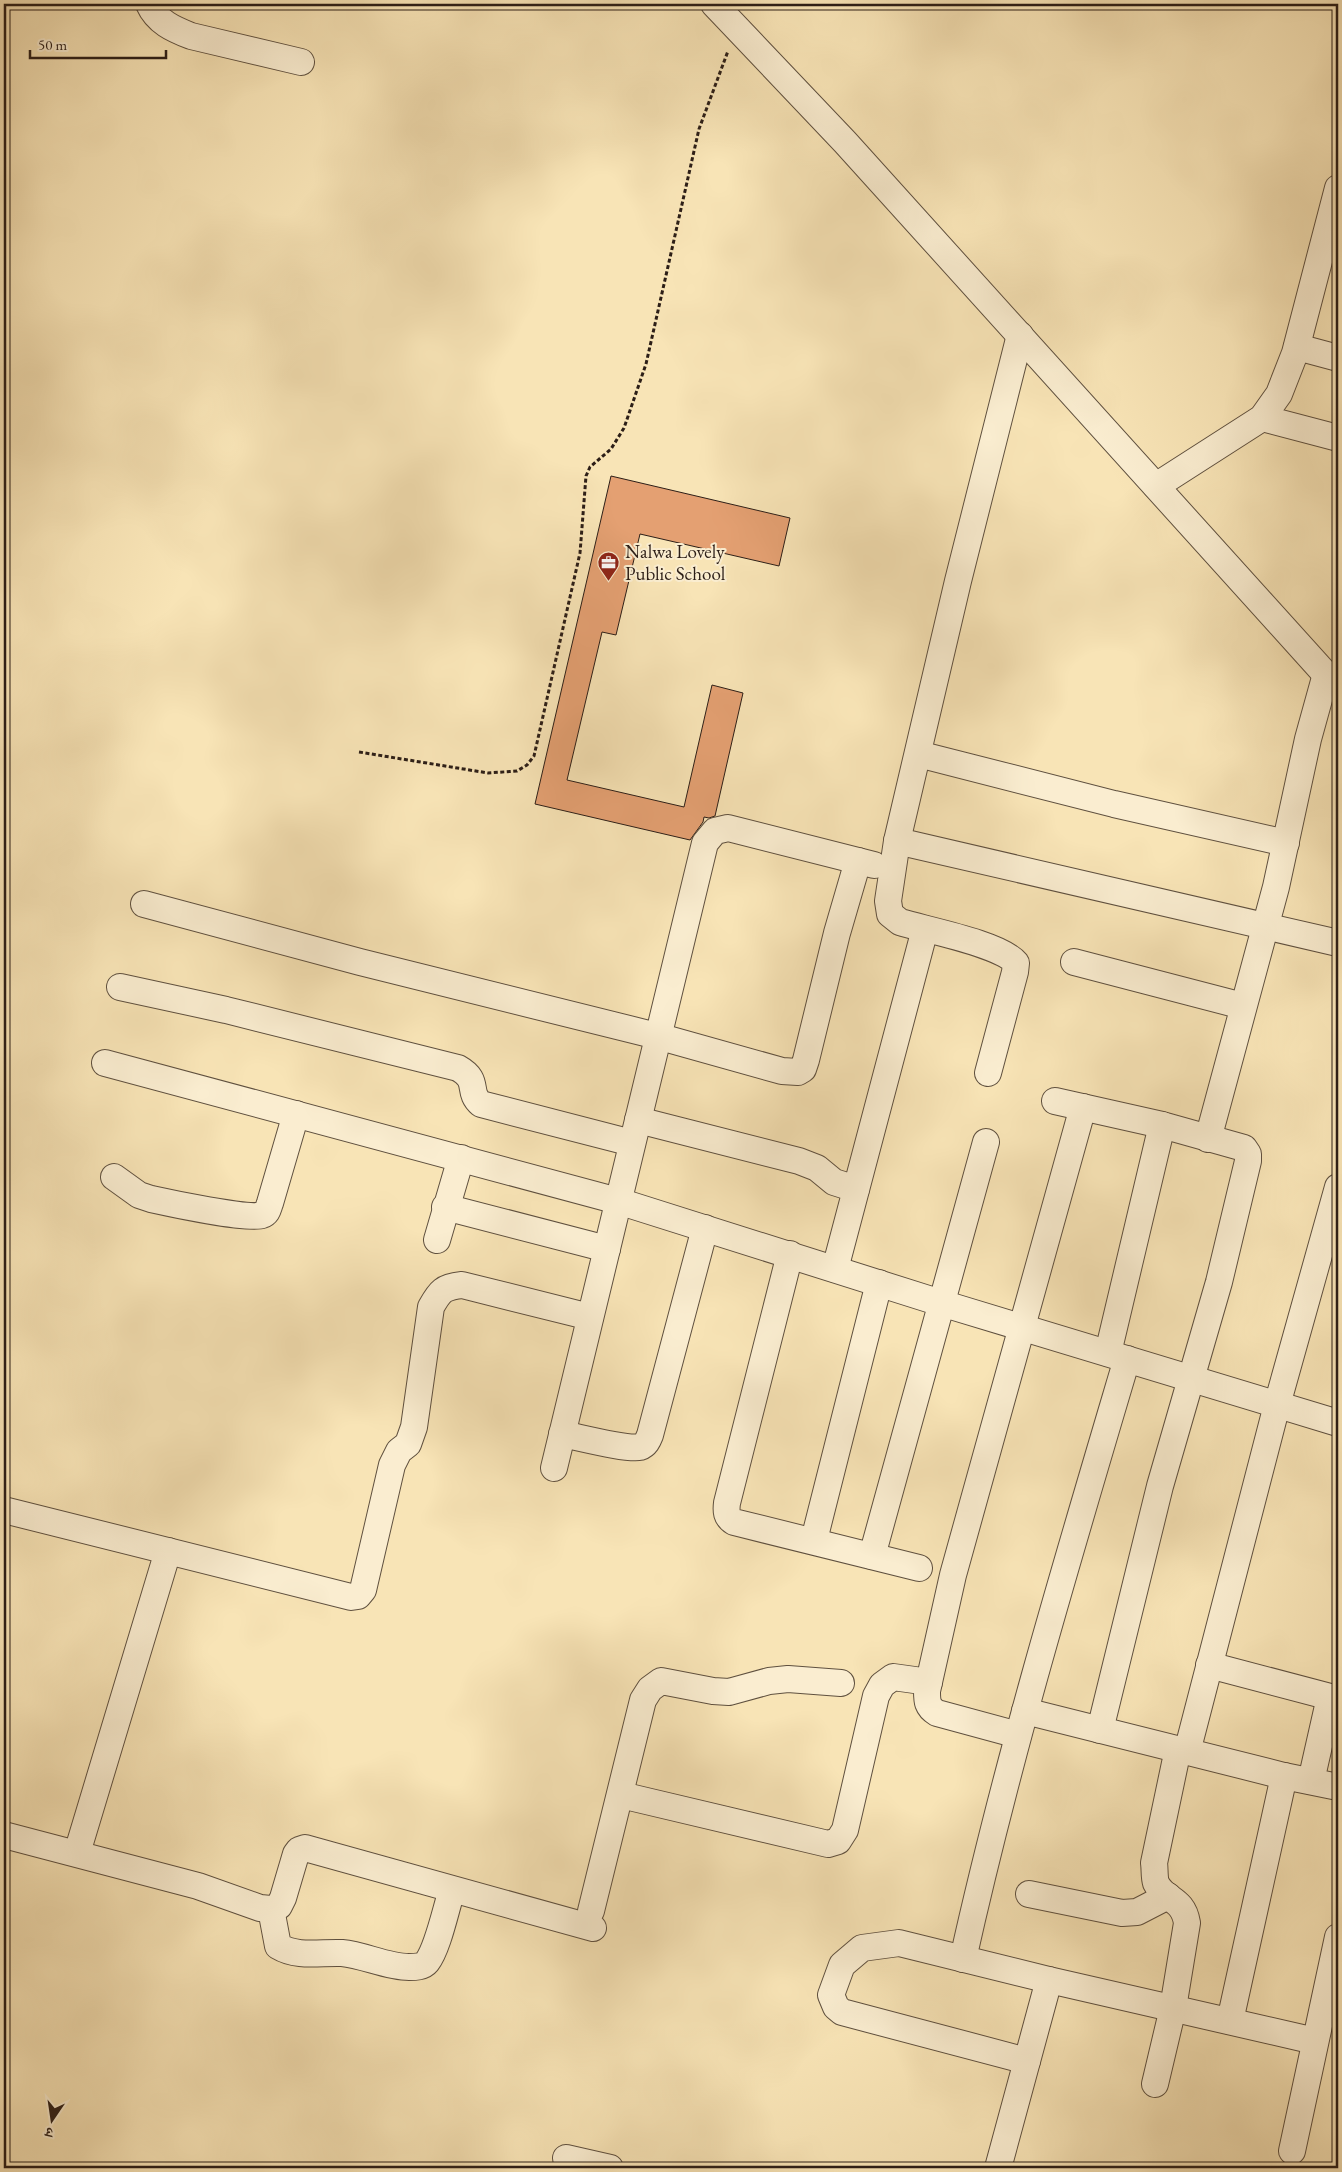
<svg xmlns="http://www.w3.org/2000/svg" width="1342" height="2172" font-family="'EB Garamond','Noto Serif Devanagari',serif">
<style>
.building{fill:#e4a072;stroke:#2c1e17}
.lines{fill:none;stroke-linecap:round;stroke-linejoin:round}
.minor-casing{stroke:#5f503f;stroke-width:28}
.path{stroke:#2c1e17;stroke-width:3;stroke-dasharray:4 2.5;stroke-linecap:butt}
.minor{stroke:#faedd0;stroke-width:26}
.labels{text-anchor:middle;stroke-width:4;stroke-linejoin:round;paint-order:stroke}
.poi-label{font-size:19px;fill:#2c1e17;stroke:#faedd0;text-anchor:start}
</style>
<rect width="100%" height="100%" fill="#f8e4b6"/>
<filter id="stains"><feTurbulence type="fractalNoise" baseFrequency=".004" numOctaves="4"/><feColorMatrix values="0 0 0 0 .2 0 0 0 0 .09 0 0 0 0 .02 0 0 0 .5 -.17"/></filter>
<radialGradient id="worn" r=".72"><stop offset=".6" stop-color="#630" stop-opacity="0"/><stop offset="1" stop-color="#630" stop-opacity=".3"/></radialGradient>
<polygon class="building" points="611,476 790,518 779,566 640,534 616,635 602,632 567,780 684,807 712,685 743,693 715,816 709,818 704,817 703,822 690,840 535,804"/>
<g class="lines">
<defs>
<g id="minor">
<path d="M149,4C157,22 173,29 191,36L301,62"/>
<polyline points="714,4 845,142 1338,688"/>
<polyline points="1297,347 1338,358"/>
<polyline points="1262,418 1338,438"/>
<polyline points="1156,486 1262,418 1279,394 1295,353 1338,188"/>
<polyline points="918,754 1114,804 1286,843"/>
<polyline points="897,841 1338,943"/>
<polyline points="144,904 360,962 657,1036 782,1071 798,1072 803,1069 806,1060 837,933 858,861"/>
<polyline points="1074,962 1243,1006"/>
<path d="M120,987L226,1010L458,1068C481,1081 466,1091 481,1104L632,1143"/>
<polyline points="105,1063 618,1201 941,1303 1338,1423"/>
<path d="M988,1073L1015,972L1016,963C1001,944 926,930 900,922L890,914L888,901L897,841L958,581L1020,335"/>
<polyline points="1055,1101 1162,1125 1244,1148 1248,1154 1248,1161 1219,1282 1160,1486 1100,1730"/>
<polyline points="638,1120 799,1161 817,1168 834,1182 856,1189"/>
<polyline points="1208,1139 1276,887 1308,739 1326,674"/>
<path d="M114,1177L139,1195L151,1199C169,1203 249,1220 262,1215C268,1213 268,1208 270,1203L296,1114"/>
<polyline points="445,1207 607,1249"/>
<polyline points="437,1240 461,1158"/>
<path d="M790,1254L727,1503C726,1511 726,1517 734,1522L919,1568"/>
<polyline points="835,1269 925,929"/>
<polyline points="1108,1353 1162,1125"/>
<path d="M562,1434C578,1437 628,1450 640,1447C646,1445 648,1440 650,1435L705,1228"/>
<polyline points="554,1468 705,843 715,831 728,828 874,865"/>
<path d="M4,1510L351,1597L358,1596L363,1590L392,1465L399,1451L408,1444L414,1427L431,1307C440,1291 443,1287 462,1285L590,1317"/>
<polyline points="814,1540 879,1283"/>
<polyline points="872,1556 986,1142"/>
<polyline points="1209,1665 1338,1699"/>
<polyline points="1025,1711 1284,1776 1338,1787"/>
<path d="M1018,1735L937,1713C927,1707 927,1701 927,1691L953,1575L1083,1107"/>
<polyline points="1187,1752 1277,1405 1338,1187"/>
<polyline points="1311,1781 1330,1697"/>
<polyline points="621,1795 828,1844 838,1841 845,1830 876,1696 882,1685 893,1677 929,1682"/>
<polyline points="4,1835 198,1886 260,1908 271,1909 279,1906 283,1898 296,1854 299,1850 305,1848 593,1928"/>
<polyline points="77,1853 168,1551"/>
<polyline points="1029,1894 1122,1913 1137,1912 1168,1896"/>
<path d="M271,1909L278,1946C298,1958 320,1952 342,1953C364,1955 387,1967 409,1967C415,1967 423,1967 427,1962C438,1948 446,1908 452,1890"/>
<polyline points="591,1911 643,1700 650,1689 661,1681 713,1691 729,1692 769,1681 788,1679 841,1683"/>
<path d="M963,1959C1008,1757 1068,1558 1127,1359"/>
<polyline points="1230,2021 1284,1776"/>
<polyline points="1027,2061 842,2012 836,2007 831,1995 842,1965 862,1948 899,1943 1049,1980 1315,2041"/>
<path d="M1155,2084L1173,2008L1187,1923C1183,1897 1164,1901 1156,1883C1154,1877 1155,1869 1154,1863L1178,1749"/>
<polyline points="1292,2151 1338,1937"/>
<polyline points="566,2158 610,2168"/>
<polyline points="998,2168 1049,1980"/>
</g>
</defs>
<use href="#minor" class="minor-casing"/>
<polyline class="path" points="359,752 488,773 517,771 527,765 534,756 580,553 586,476 590,467 611,449 624,428 646,364 699,129 728,51"/>
<use href="#minor" class="minor"/>
</g>
<defs>
<symbol id="office-pin" viewBox="-11 -11 22 30"><path d="M0 17L-7.5 6A9.5 9.5 0 1 1 7.5 6Z" fill="#8f2418" stroke="#faedd0"/><path d="M-6-3h4V-5.5h4V-3h4V5H-6ZM-1-4.5V-3h2v-1.5ZM-6 0V1H6V0Z" fill="#fff"/></symbol>
</defs>
<g fill-rule="evenodd">
<use href="#office-pin" x="596" y="550" width="25" height="34"/>
</g>
<g class="labels">
<g class="poi-label">
<text x="625" y="558">Nalwa Lovely<tspan x="625" dy="22">Public School</tspan></text>
</g>
</g>
<rect width="1342" height="2172" fill="none" stroke="#f8e4b6" stroke-width="20"/>
<rect x="5" y="5" width="1332" height="2162" fill="none" stroke="#2c1e17" stroke-width="2.5"/>
<rect x="10" y="10" width="1322" height="2152" fill="none" stroke="#2c1e17"/>
<g transform="translate(52 2120) rotate(193)" stroke="#faedd0" stroke-width="4" paint-order="stroke">
<path d="M0-4L9 19L0 12L-9 19Z" fill="#2c1e17"/>
<text y="-8" font-size="14" font-weight="bold" text-anchor="middle" fill="#2c1e17">उ</text>
</g>
<path d="M30 50v8h136v-8" fill="none" stroke="#2c1e17" stroke-width="2.5"/>
<text x="38" y="50" font-size="15" fill="#2c1e17" stroke="#faedd0" stroke-width="4" paint-order="stroke">50 m</text>
<rect width="100%" height="100%" filter="url(#stains)"/>
<rect width="100%" height="100%" fill="url(#worn)"/>
</svg>
